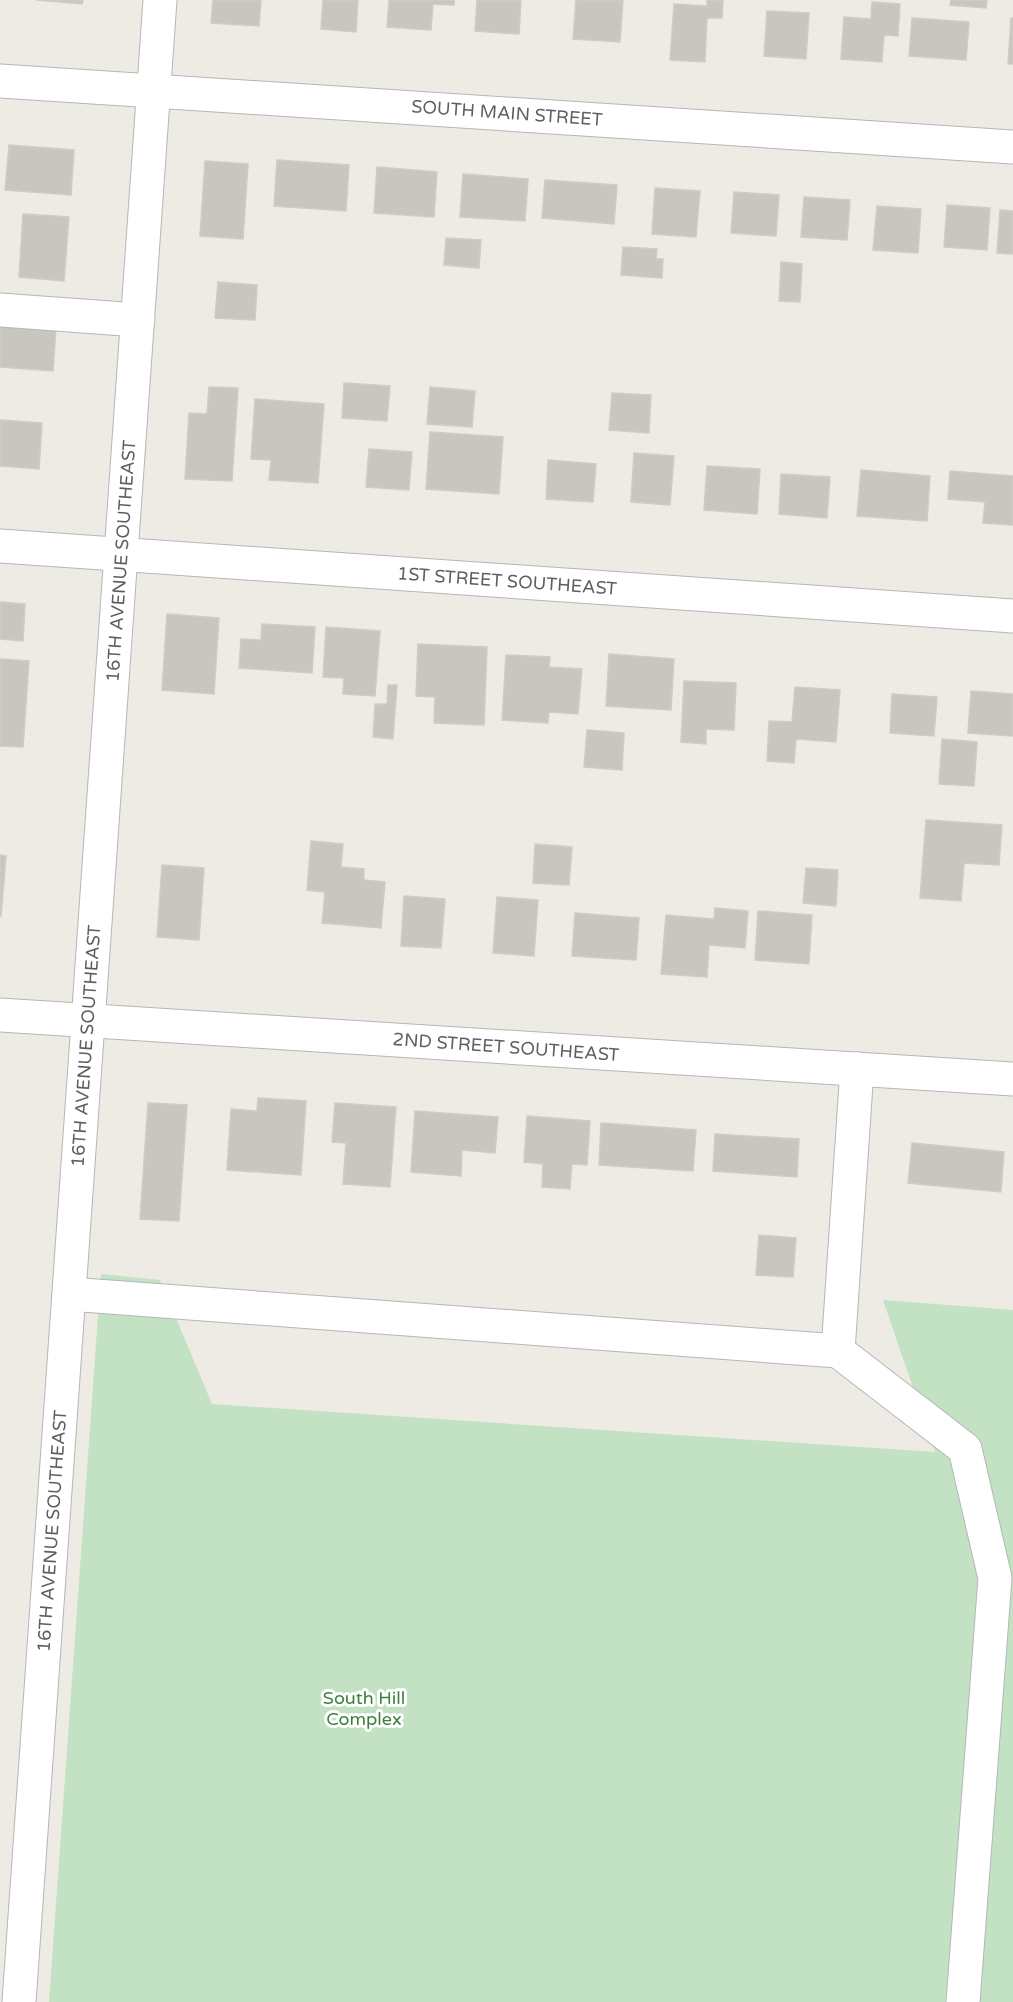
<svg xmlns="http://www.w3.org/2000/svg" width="1013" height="2002" font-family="'Varela Round',sans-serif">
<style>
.green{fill:#c3e2c3}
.building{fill:#c8c6c0;stroke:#d1ccc3;stroke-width:1.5}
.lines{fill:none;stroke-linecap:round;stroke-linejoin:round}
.minor-casing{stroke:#b4b6b9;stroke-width:35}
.minor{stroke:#fff;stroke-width:33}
.labels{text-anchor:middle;stroke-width:6;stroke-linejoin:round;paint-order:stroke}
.street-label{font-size:18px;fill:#5c5f63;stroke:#fff}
.park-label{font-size:18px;fill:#3e8041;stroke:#fff}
</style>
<rect width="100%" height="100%" fill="#edebe4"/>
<polygon class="green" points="101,1274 160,1280 212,1404 935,1452 883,1300 1013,1310 1013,2002 49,2002"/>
<g class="building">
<polygon points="36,0 83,0 82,4"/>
<polygon points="213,0 261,0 259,26 211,23"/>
<polygon points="323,0 358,0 356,32 321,29"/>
<polygon points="389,0 454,0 454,5 433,4 431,30 387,27"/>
<polygon points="477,0 521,0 519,34 475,31"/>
<polygon points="576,0 623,0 620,42 573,39"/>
<polygon points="707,0 723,0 722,18 707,18 705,62 670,60 674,4 707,6"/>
<polygon points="951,0 987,0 986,8 950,5"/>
<polygon points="872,2 900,4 898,36 884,35 882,62 841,59 844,17 871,19"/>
<polygon points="767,11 809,13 806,59 764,56"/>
<polygon points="912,18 969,22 966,60 909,56"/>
<polygon points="1011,18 1013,18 1013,64 1008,64"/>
<polygon points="9,145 74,150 71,195 5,190"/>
<polygon points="277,160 349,165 346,211 274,206"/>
<polygon points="205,161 248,164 243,239 200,236"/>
<polygon points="377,167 437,172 434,217 374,213"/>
<polygon points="463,174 528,179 525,221 460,217"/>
<polygon points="545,180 617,185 614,224 542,218"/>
<polygon points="655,188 700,191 696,237 652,234"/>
<polygon points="734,192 779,195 776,236 731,233"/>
<polygon points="804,197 850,200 847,240 801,237"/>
<polygon points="947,205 990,208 987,250 944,247"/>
<polygon points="877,206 921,209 918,253 873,250"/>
<polygon points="1000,210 1013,211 1013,254 997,253"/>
<polygon points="23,214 69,217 64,281 19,277"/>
<polygon points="446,238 481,240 479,268 444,265"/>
<polygon points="623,247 657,249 656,259 663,259 662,278 621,275"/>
<polygon points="781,262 802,264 800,302 779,301"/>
<polygon points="218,282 257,285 255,320 215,318"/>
<polygon points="0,324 56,328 53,371 0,367"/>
<polygon points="344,383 390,386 387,421 342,418"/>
<polygon points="209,387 238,388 232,481 185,479 189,413 207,414"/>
<polygon points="430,387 475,391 472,427 427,424"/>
<polygon points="612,393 651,395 649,433 609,430"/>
<polygon points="255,399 324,404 318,483 269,480 271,460 251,459"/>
<polygon points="0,420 42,423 39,469 0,466"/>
<polygon points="430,432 503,437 499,494 426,489"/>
<polygon points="369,449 412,452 409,490 366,487"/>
<polygon points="634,453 674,456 670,505 631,502"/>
<polygon points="548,460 596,464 593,502 546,499"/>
<polygon points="707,466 760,469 757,514 704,510"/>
<polygon points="861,470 930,476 927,521 857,516"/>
<polygon points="950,471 1013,476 1013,525 983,523 985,502 948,499"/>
<polygon points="781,474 830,477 827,518 779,514"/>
<polygon points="0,602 25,604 23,641 0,639"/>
<polygon points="167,614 219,618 214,694 162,690"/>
<polygon points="262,624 315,627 312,673 239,668 241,639 261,640"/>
<polygon points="326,627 380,631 375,696 343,694 344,678 323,677"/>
<polygon points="418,644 487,647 484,725 434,723 435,697 416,696"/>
<polygon points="609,654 674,659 671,710 606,706"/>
<polygon points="506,655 550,657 549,667 582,669 578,714 549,712 548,723 502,720"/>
<polygon points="0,659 29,661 23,747 0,746"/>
<polygon points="684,681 736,683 734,730 706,729 706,744 681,742"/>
<polygon points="388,685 397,685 393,739 373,737 375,704 387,704"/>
<polygon points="795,687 840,690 836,742 796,739 794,763 767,761 769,721 792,722"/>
<polygon points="971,691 1013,694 1013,736 968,733"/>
<polygon points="892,694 937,697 934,736 890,733"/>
<polygon points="587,730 624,733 622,770 584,767"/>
<polygon points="942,739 977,742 974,786 939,784"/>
<polygon points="926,820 1002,825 999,865 964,863 961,901 920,898"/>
<polygon points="311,841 343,844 341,867 364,869 364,880 385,882 381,928 322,923 325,892 307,890"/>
<polygon points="535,844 572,847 569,885 533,883"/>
<polygon points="0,855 6,856 1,916 0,915"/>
<polygon points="162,865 204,868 199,940 157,937"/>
<polygon points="806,868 838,870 836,906 803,903"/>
<polygon points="404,896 445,899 441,948 401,946"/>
<polygon points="497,897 538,900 534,956 493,953"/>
<polygon points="715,908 748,911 745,948 709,945 707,977 661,974 666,915 714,919"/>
<polygon points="758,911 812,915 809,964 755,960"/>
<polygon points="575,913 639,918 636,960 572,956"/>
<polygon points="258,1098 306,1101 301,1175 227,1170 231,1109 257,1111"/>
<polygon points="148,1103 187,1105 179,1221 140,1219"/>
<polygon points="335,1103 396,1107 390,1187 343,1184 346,1143 332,1142"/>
<polygon points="415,1111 498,1117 495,1153 462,1150 461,1176 411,1172"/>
<polygon points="527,1116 590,1121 587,1165 572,1164 570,1189 542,1187 543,1164 524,1162"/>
<polygon points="601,1123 696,1130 693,1171 599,1165"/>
<polygon points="715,1134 799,1139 797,1177 713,1171"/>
<polygon points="912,1143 1004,1152 1001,1192 908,1183"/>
<polygon points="759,1235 796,1238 793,1277 756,1275"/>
</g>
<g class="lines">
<defs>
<g id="minor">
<polyline points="0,81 1013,147"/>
<polyline points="0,310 138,320"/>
<polyline points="0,546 1013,616"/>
<polyline points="0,1015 1013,1079"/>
<polyline points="69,1294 838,1351 857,1069"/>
<polyline points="838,1351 965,1449 995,1578 963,2002"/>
<polyline points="19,2002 160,0"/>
</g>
</defs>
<use href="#minor" class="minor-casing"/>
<use href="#minor" class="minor"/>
</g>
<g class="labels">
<g class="street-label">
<text transform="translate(507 113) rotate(4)" y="6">SOUTH MAIN STREET</text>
<text transform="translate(121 561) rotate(-86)" y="6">16TH AVENUE SOUTHEAST</text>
<text transform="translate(507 581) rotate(4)" y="6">1ST STREET SOUTHEAST</text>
<text transform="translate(86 1046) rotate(-86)" y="6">16TH AVENUE SOUTHEAST</text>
<text transform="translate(506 1047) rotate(4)" y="6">2ND STREET SOUTHEAST</text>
<text transform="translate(52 1531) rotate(-86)" y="6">16TH AVENUE SOUTHEAST</text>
</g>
<g class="park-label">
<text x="364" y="1704">South Hill<tspan x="364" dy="21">Complex</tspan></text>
</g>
</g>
</svg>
